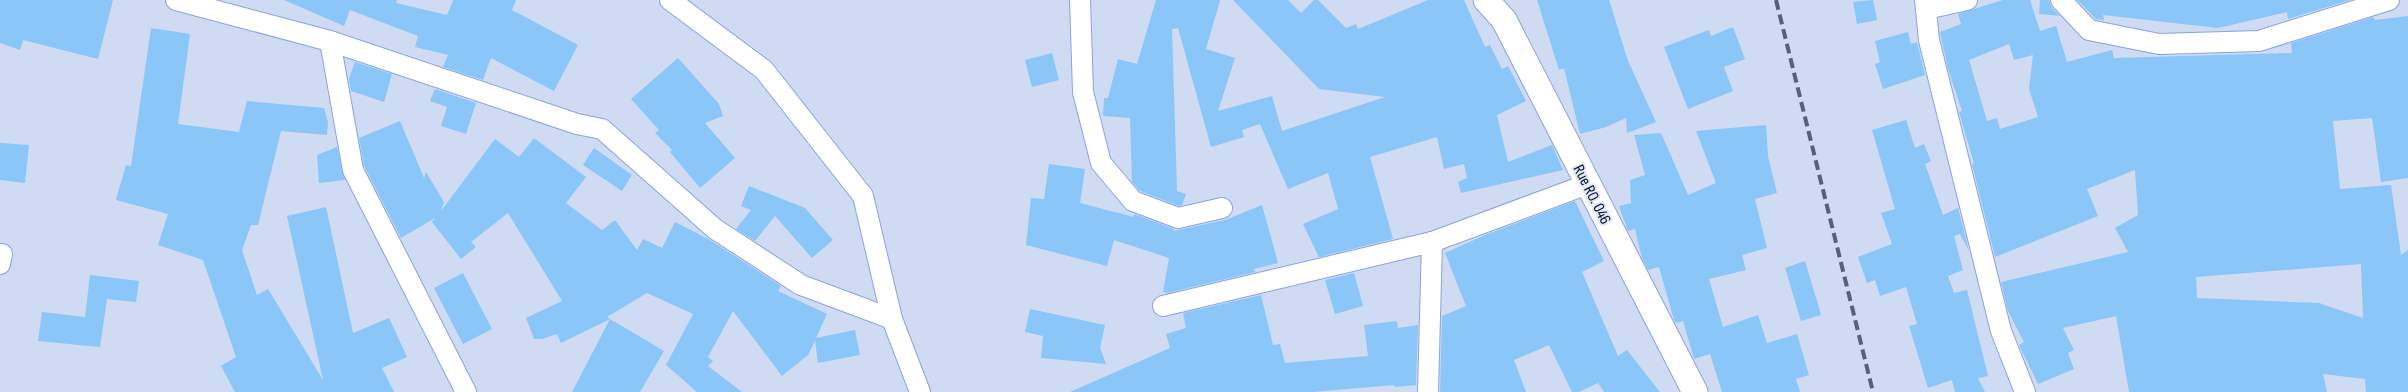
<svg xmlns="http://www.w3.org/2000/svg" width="2408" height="392" font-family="'Sofia Sans Condensed',sans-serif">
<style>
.building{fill:#8bc6f8;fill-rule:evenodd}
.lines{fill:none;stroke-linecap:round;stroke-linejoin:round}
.minor-casing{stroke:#89a4df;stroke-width:22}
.tertiary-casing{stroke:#89a4df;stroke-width:27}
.minor{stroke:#fff;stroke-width:20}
.tertiary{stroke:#fff;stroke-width:25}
.rail{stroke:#576077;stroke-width:4;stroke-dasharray:10 5;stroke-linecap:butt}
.labels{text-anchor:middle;stroke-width:4;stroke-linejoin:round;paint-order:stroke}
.street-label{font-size:16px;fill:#091227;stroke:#e1e7f4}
</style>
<rect width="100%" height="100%" fill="#cfdaf3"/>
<g class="building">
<polygon points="0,0 113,0 98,59 23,40 20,50 0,43"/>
<polygon points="284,0 397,0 396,3 447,15 453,0 516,0 512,10 578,45 554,91 491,58 483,80 443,67 448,55 415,47 418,36 350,10 344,26"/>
<polygon points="1156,0 1220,0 1206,49 1235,58 1218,111 1272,96 1282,131 1385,97 1319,89 1233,0 1288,0 1301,13 1314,0 1318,0 1346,28 1356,24 1358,29 1428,0 1464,0 1485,47 1490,45 1502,69 1508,66 1526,101 1497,115 1508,162 1552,145 1563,170 1461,193 1458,182 1467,178 1464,164 1444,169 1437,137 1370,157 1393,239 1319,257 1303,224 1338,209 1328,173 1288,189 1260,124 1242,130 1244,137 1211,147 1178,28 1172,29 1177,191 1186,194 1182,205 1179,206 1140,191 1132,182 1130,118 1103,116 1104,98 1108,98 1118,59 1137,64"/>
<polygon points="1537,0 1609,0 1628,61 1656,122 1627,133 1626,118 1606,127 1580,134 1564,68 1559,70"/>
<polygon points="1873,0 1877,20 1857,24 1853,2"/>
<path d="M2003,0H2030L2040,31L2056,26L2067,62L2112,50L2114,58L2292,53L2291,43L2373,17L2375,20L2408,16V178L2381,182L2372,118L2333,121L2340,189L2391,185L2401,255L2408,250V392H2366L2365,379L2323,374L2327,392H2129L2116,316L2063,328L2074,350L2068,353L2074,369L2038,384L2019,345L2024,342L2008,311L2001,282L2128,252L2115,228L2138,215L2135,170L2087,189L2098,216L1995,257L1972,164L1974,163L1959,112L1962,111L1948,69L1940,32L1961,24L1958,14ZM2009,44L2014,60L2033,55L2029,89L2038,117L2000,129L1997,118L1987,121L1969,60ZM2361,264L2363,318L2319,303L2197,298L2196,277Z"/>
<polygon points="2040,0 2049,0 2052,8 2060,16 2039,14"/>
<polygon points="2077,0 2350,0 2288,19 2287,12 2218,28 2103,15 2104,20 2096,19"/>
<polygon points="1733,27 1745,59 1724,67 1733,91 1688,109 1664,47 1709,30 1711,36"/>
<polygon points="151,28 190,34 178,124 239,132 247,101 324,108 328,122 327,135 281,131 258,225 251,225 242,250 257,295 268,289 323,380 287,216 326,207 353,333 389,318 407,357 382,368 394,392 235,392 221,366 236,357 203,260 158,245 168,214 116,200 126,165 131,166"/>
<polygon points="1908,32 1911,44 1917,42 1925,75 1883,89 1875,64 1880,62 1875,41"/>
<polygon points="1052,53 1059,80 1032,87 1025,60"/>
<polygon points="678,58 719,104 723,116 705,123 735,158 700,188 670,152 672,150 655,133 659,130 631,99"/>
<polygon points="355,62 392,74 384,102 351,91 349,79"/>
<polygon points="435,89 476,103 466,134 441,126 447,107 430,101"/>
<polygon points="1906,120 1915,148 1924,144 1931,161 1925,164 1943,215 1958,208 1969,251 1960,234 1954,236 1963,270 1948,276 1954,293 1967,290 1988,376 1978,378 1985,392 1955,392 1952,380 1928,388 1909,326 1917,324 1906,287 1880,296 1875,280 1867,283 1858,257 1892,244 1881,213 1895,209 1872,130"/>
<polygon points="400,121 424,178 426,172 444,202 441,211 495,139 519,157 534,138 586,177 566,203 602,230 615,220 637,250 643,239 662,248 675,222 710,240 781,286 778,291 827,314 816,338 855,330 860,355 818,363 815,341 808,355 782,376 733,311 708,357 713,361 708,366 742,392 697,392 666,365 693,314 647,293 607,317 610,319 561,343 557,334 542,339 534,339 526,318 562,301 508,213 471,242 476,247 461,259 432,222 435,218 401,238 364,166 359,138"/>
<polygon points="1766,125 1768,156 1777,193 1755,199 1767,248 1742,255 1746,270 1709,279 1723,327 1758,315 1767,343 1797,334 1809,375 1796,379 1800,392 1722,392 1710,354 1694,359 1683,321 1676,323 1674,320 1659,267 1648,270 1642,258 1635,229 1628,231 1619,206 1631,203 1630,180 1645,175 1634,135 1661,133 1688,195 1716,183 1696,131"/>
<polygon points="0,143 29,145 25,183 0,180"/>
<polygon points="337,147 345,180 319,183 317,155"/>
<polygon points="594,148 632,175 622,191 583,165"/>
<polygon points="1049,164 1085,169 1080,203 1134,217 1134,214 1174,229 1173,231 1225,220 1262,205 1278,263 1254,269 1255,272 1167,293 1163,292 1169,258 1114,240 1107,266 1026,245 1031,198 1044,199"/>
<polygon points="749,186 805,208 833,240 812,258 775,216 755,241 736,229 751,210 741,206"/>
<polygon points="1575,201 1604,261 1582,272 1618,356 1627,350 1660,392 1604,392 1598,383 1579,392 1572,392 1549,345 1514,360 1526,392 1440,392 1442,316 1466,306 1445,253 1485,235"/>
<polygon points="1805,261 1821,315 1801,321 1785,268"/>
<polygon points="463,273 492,329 463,344 434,288"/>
<polygon points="1354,273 1363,306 1335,314 1325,280"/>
<polygon points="90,275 139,281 136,302 107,299 100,347 38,341 42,312 85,317"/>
<polygon points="1261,295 1273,345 1280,344 1285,363 1368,356 1364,325 1397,321 1398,328 1418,325 1416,385 1395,387 1394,385 1313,392 1070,392 1170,348 1166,334 1186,328 1183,313"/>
<polygon points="1030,309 1105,325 1100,348 1106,364 1041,358 1043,336 1025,332"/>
<polygon points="610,319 664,351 640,392 572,392"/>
</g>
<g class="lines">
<defs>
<g id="minor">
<polyline points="176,0 330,41 577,124 602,129 715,229 801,285 892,319"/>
<polyline points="670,0 764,70 863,196 892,319 920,392"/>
<polyline points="1080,0 1083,92 1101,163 1133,201 1178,218 1222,208"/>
<polyline points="1925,0 1929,40 2001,331 2025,392"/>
<polyline points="2061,0 2089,30 2159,44 2259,41 2389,0"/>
<polyline points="1926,9 1967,0"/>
<polyline points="330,41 353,170 466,392"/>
<polyline points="0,264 2,254"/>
<polyline points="1163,306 1432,242 1588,184"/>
<polyline points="1428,392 1432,242"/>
</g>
<polyline id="tertiary" points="1486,0 1504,20 1695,392"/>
</defs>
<use href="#minor" class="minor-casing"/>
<use href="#tertiary" class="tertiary-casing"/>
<use href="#minor" class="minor"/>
<use href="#tertiary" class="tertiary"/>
<polyline class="rail" points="1776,0 1873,392"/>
</g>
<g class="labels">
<g class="street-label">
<text transform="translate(1593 194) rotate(63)" y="6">Rue RO. 046</text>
</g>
</g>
</svg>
